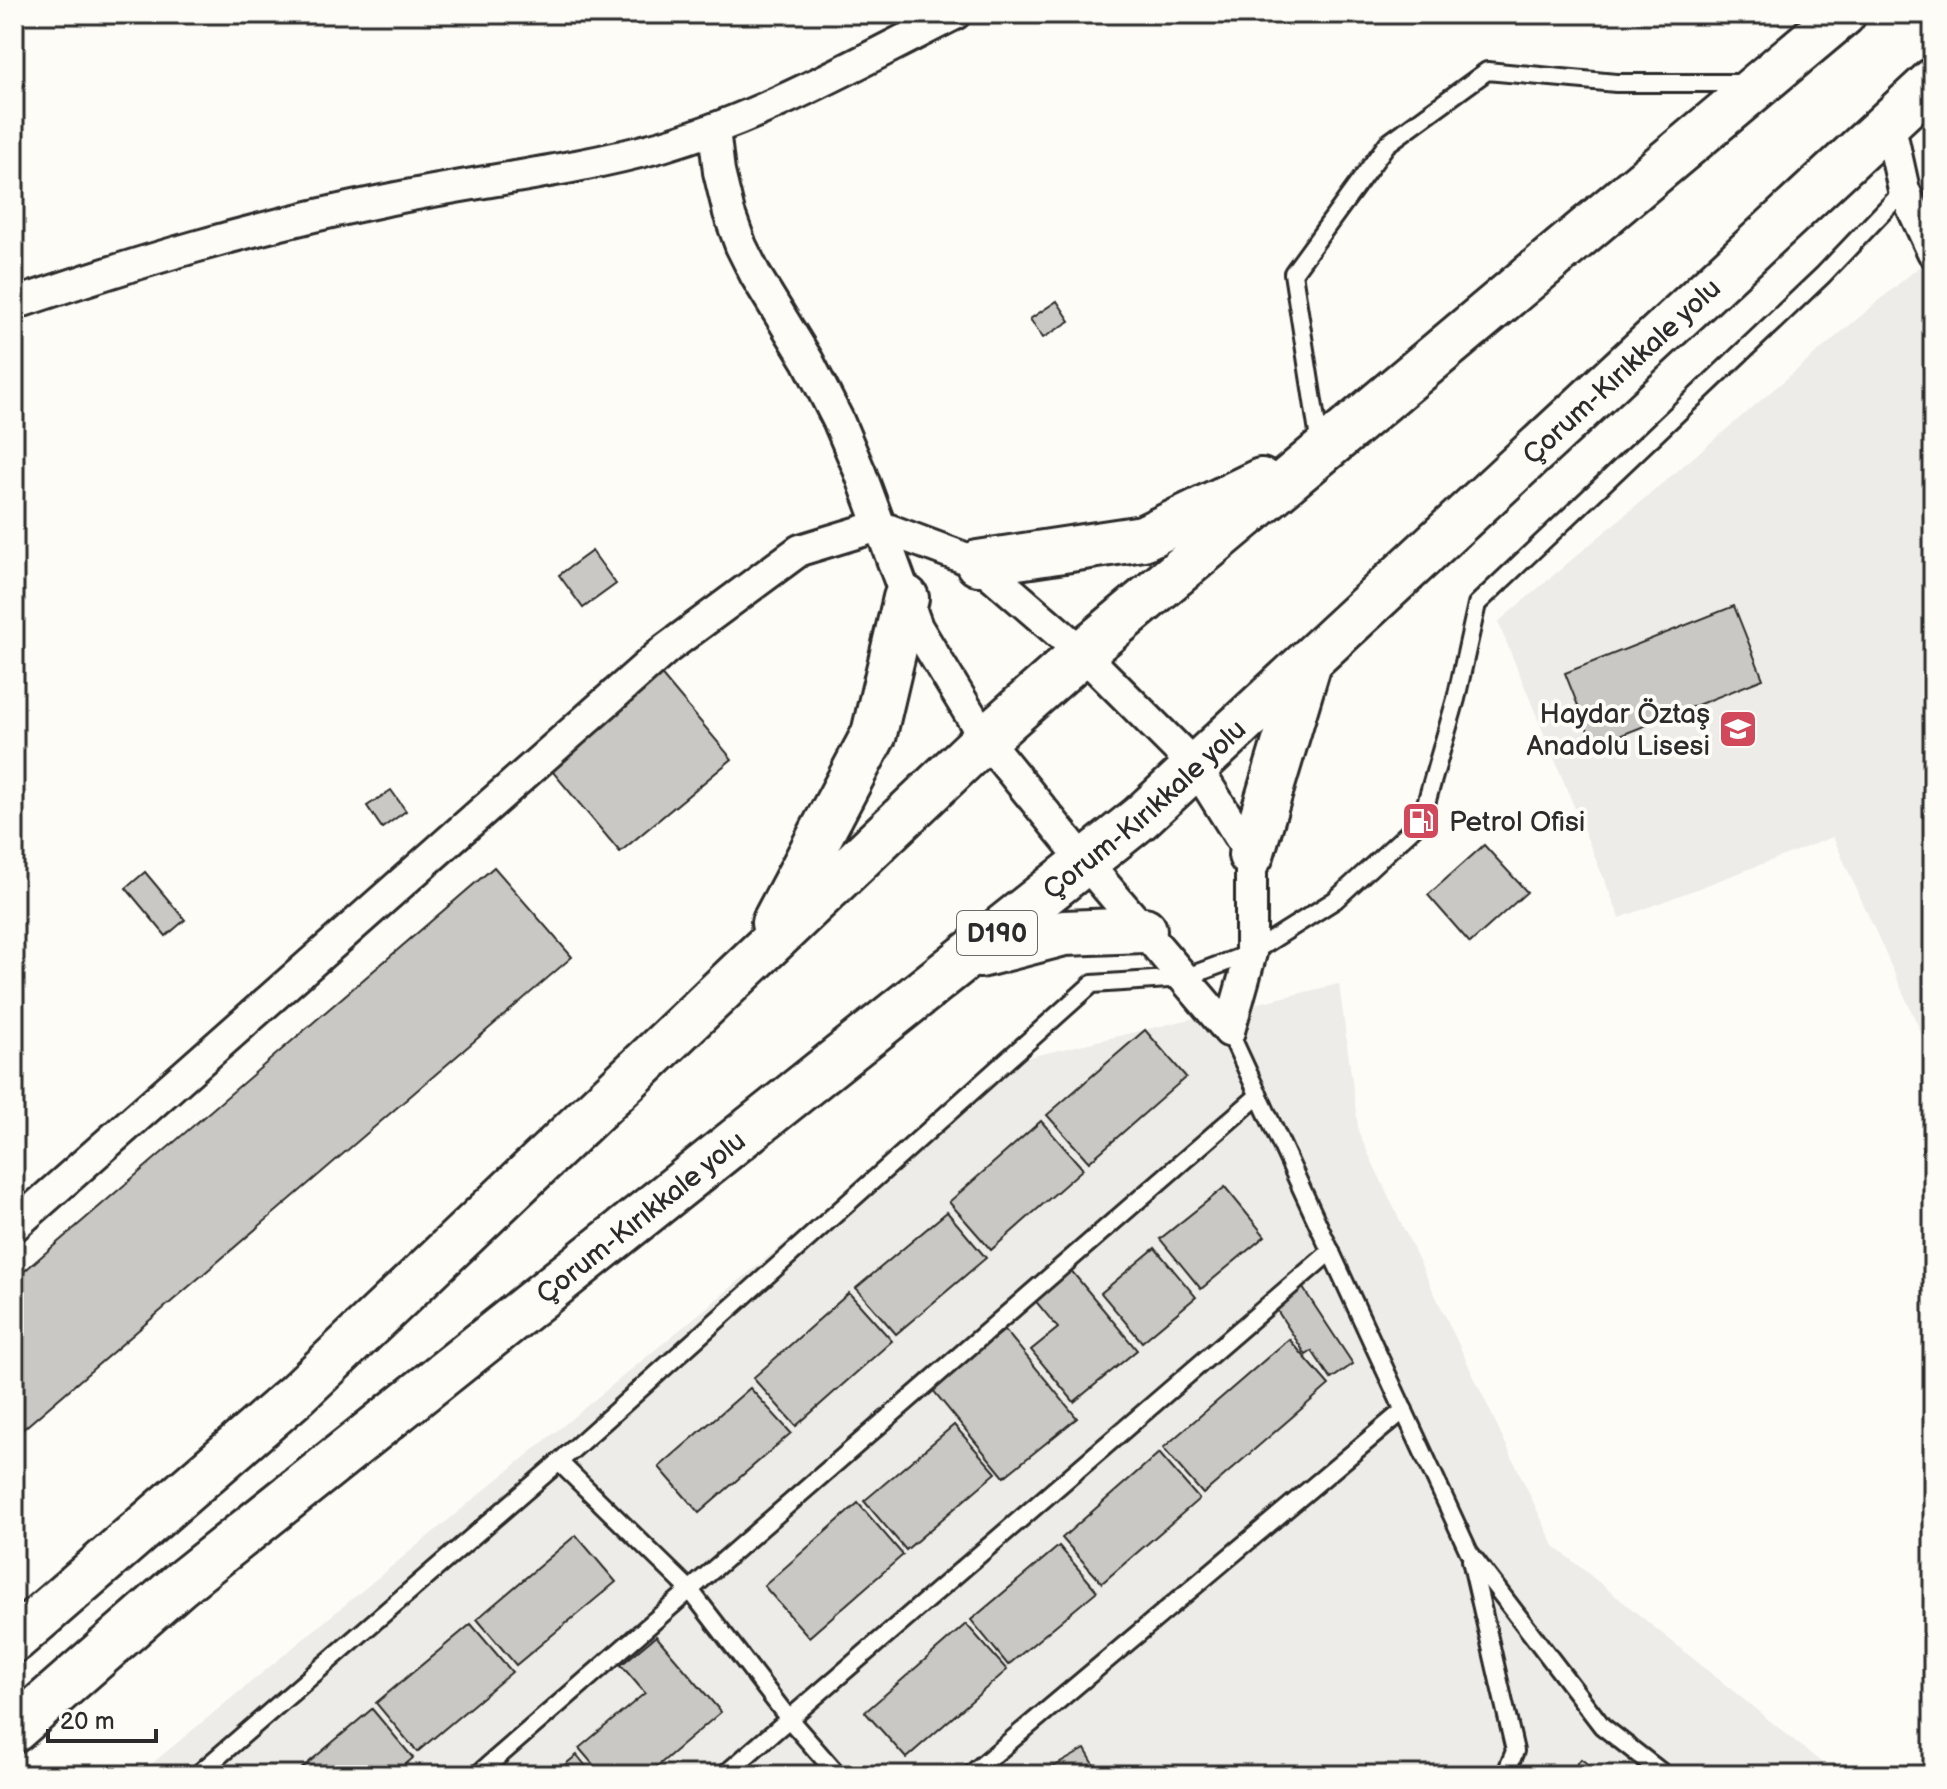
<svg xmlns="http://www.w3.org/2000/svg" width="1947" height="1789" font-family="'Balsamiq Sans',sans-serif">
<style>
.built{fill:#edece8}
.building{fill:#c9c8c4;stroke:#2b2b2b;stroke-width:2}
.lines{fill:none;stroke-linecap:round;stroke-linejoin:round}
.lane-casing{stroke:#2b2b2b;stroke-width:22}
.street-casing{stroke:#2b2b2b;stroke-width:36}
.highway-casing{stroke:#2b2b2b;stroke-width:50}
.lane{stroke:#fdfcf7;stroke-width:16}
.street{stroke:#fdfcf7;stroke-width:30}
.highway{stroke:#fdfcf7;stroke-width:44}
.labels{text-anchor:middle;stroke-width:8;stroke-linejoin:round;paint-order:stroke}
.shield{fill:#fdfcf7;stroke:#6a6a68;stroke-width:2}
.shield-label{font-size:26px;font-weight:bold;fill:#2b2b2b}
.street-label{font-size:28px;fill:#2b2b2b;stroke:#fdfcf7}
.poi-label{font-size:28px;fill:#2b2b2b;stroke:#fdfcf7;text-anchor:end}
</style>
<rect width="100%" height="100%" fill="#fdfcf7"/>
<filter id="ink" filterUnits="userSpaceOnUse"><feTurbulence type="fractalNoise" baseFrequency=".0125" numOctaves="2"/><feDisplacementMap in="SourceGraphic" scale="16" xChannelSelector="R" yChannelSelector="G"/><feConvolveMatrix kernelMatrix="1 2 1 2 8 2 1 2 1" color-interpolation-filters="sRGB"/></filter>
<g filter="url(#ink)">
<g class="built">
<polygon points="1920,266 1933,295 1933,1059 1833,837 1620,918 1498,622"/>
<polygon points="1339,984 1359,1134 1554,1546 1837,1775 138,1775 1004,1063"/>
</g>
<g class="building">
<polygon points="1057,301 1070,321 1043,338 1030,319"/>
<polygon points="592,551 616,584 583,608 559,575"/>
<polygon points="1734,606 1763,679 1594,746 1565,673"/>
<polygon points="659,672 732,759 620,852 547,765"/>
<polygon points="391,790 406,811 382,828 367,806"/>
<polygon points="1484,845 1527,892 1470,943 1428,895"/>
<polygon points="494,867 572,957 14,1437 14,1280"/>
<polygon points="145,872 185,920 166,936 126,888"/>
<polygon points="1145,1030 1186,1077 1089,1162 1047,1115"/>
<polygon points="1041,1121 1083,1169 991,1250 949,1202"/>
<polygon points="1225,1187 1265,1236 1201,1289 1160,1239"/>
<polygon points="947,1212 986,1258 896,1334 856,1288"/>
<polygon points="1155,1248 1196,1297 1142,1342 1101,1293"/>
<polygon points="1069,1268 1137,1350 1074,1402 1031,1350 1058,1328 1033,1298"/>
<polygon points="1301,1285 1353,1364 1331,1379 1312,1351 1306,1355 1273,1304"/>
<polygon points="849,1293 892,1341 796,1426 753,1378"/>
<polygon points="1005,1330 1077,1418 1004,1477 932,1389"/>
<polygon points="1289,1339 1329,1385 1203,1494 1163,1448"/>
<polygon points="750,1388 791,1433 699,1513 659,1467"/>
<polygon points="954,1425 996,1473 906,1550 864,1501"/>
<polygon points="1159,1453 1199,1499 1102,1583 1062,1538"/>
<polygon points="858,1503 903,1555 809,1637 764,1586"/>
<polygon points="576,1535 616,1582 516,1665 477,1619"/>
<polygon points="1059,1546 1097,1591 1008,1665 971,1620"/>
<polygon points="471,1624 512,1672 417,1752 376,1703"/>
<polygon points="966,1624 1007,1670 906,1758 865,1712"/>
<polygon points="656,1636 721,1712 647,1775 602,1775 579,1748 645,1693 621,1665"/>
<polygon points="372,1709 413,1758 393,1775 294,1775"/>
<polygon points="1085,1749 1100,1775 1039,1775"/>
<polygon points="577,1755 593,1775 552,1775"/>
<polygon points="1581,1759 1602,1775 1568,1775"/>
</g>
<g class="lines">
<defs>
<g id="lane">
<polyline points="1320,446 1293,273 1387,144 1487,71 1616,83 1745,83"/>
<polyline points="1229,1031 1469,1552 1602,1726 1665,1775"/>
<polyline points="559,1462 690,1590 789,1719 838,1775"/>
<polyline points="1471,1560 1515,1751 1505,1775"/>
<polyline points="197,1775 559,1462 1092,984 1184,978 1251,953 1335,900 1421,821 1456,699 1477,604 1823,275 1904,190"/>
<polyline points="477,1775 1259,1095"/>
<polyline points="724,1775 1331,1251"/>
<polyline points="970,1775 1404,1410"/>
</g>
<g id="street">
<polyline points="1889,122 1904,190 1933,252"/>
<polyline points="714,129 719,172 729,213 741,246 756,276 808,361 838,420 860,472 917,627 985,739 1085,862 1229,1031"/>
<path d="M14,304C137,262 254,227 382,201C475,181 570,172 662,146C765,116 859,62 955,14"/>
<polyline points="14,1226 666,649 800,550 879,526 978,563 1082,653 1196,767 1251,855 1251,953 1229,1031"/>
</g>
<g id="highway">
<polyline points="978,563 1143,538 1261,481"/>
<polyline points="1251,855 1309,662"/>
<polyline points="774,923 874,734 906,598"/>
<polyline points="980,955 1064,933 1144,930"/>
<polyline points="14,1640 297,1394 985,739 1082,653 1843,14"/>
<path id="s1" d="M14,1730L179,1585L1140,818L1933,81"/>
</g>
</defs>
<use href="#lane" class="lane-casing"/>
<use href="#street" class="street-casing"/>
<use href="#highway" class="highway-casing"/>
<use href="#lane" class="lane"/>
<use href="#street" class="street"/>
<use href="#highway" class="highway"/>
</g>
</g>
<defs>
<symbol id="school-square" viewBox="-11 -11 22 22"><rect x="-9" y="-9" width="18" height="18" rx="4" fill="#d1495b" stroke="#fdfcf7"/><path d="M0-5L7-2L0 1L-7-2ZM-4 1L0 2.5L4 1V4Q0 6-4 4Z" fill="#fff"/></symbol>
<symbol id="fuel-square" viewBox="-11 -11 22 22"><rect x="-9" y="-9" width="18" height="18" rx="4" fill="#d1495b" stroke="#fdfcf7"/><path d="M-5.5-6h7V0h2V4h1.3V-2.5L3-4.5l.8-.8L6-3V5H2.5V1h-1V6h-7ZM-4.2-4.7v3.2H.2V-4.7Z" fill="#fff"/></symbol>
</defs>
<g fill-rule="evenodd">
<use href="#school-square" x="1716" y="707" width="44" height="44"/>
<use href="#fuel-square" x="1399" y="799" width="44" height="44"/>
</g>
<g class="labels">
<rect class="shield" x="957" y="911" width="80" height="44" rx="6"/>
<g class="shield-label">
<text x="997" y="942">D190</text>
</g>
<g class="street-label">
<text dy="10" stroke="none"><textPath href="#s1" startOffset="2106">Çorum-Kırıkkale yolu</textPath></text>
<text dy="10" stroke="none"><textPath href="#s1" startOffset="1458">Çorum-Kırıkkale yolu</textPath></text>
<text dy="10" stroke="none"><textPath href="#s1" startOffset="810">Çorum-Kırıkkale yolu</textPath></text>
</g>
<g class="poi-label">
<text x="1710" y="723">Haydar Öztaş<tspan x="1710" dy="32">Anadolu Lisesi</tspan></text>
<text x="1449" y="831" text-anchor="start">Petrol Ofisi</text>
</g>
</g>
<rect width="1947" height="1789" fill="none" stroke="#fdfcf7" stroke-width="48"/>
<rect x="24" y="24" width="1899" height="1741" fill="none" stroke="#2b2b2b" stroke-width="3" filter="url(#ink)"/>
<path d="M48 1729v12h108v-12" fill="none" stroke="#2b2b2b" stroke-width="4"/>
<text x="60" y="1729" font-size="24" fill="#2b2b2b" stroke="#fdfcf7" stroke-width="6" paint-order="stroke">20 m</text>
</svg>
